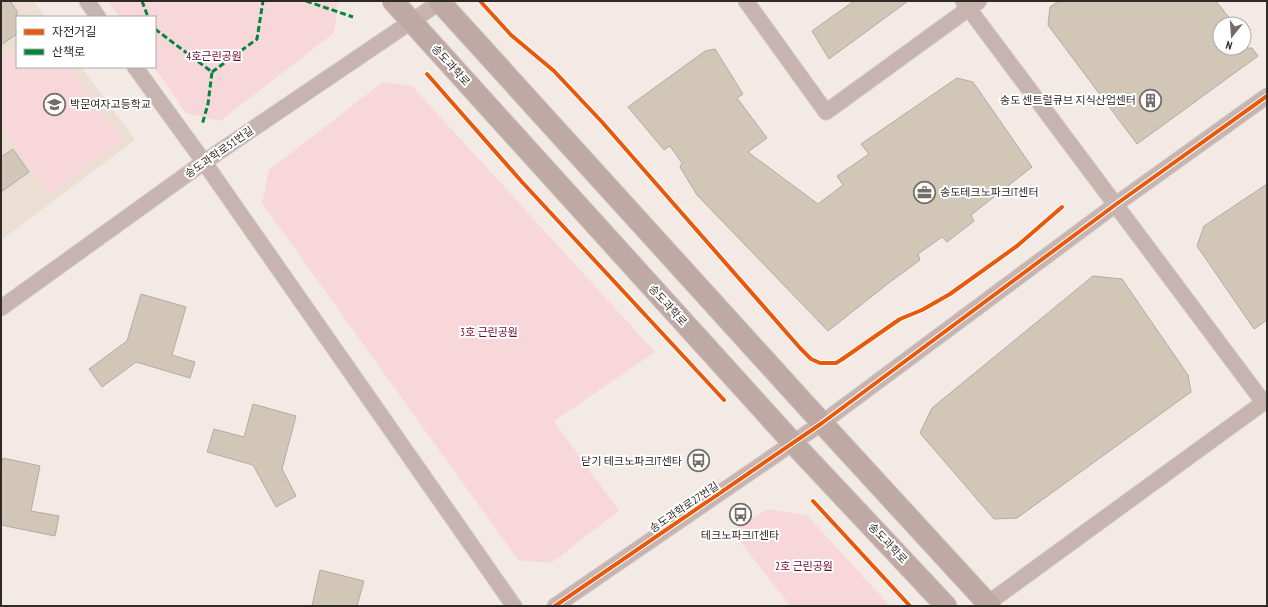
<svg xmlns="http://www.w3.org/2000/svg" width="1268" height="607" font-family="'PT Sans Narrow','Noto Sans KR',sans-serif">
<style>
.built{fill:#edded4}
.green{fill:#f7d7d9}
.building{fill:#d2c6b7;stroke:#b1aba7}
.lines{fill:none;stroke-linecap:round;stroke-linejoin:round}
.street-casing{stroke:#cfc8c4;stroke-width:17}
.secondary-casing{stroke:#cfc8c4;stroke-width:23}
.street{stroke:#c7b4b0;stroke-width:15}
.secondary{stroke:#bea9a4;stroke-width:21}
.quiet{stroke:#00873e;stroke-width:3;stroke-dasharray:6 3;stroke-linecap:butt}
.cycleway-casing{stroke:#fff;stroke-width:6}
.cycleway{stroke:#e8590c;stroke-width:4}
.labels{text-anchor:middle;stroke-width:4;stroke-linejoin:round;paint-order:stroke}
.park-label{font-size:11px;fill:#6c0a2d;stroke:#fff}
.street-label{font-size:11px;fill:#302a27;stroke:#fff}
.poi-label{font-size:11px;fill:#302a27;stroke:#fff;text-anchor:end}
</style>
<rect width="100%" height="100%" fill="#f3eae5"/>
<polygon class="built" points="1,1 33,1 45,17 17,17 17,67 81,67 135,140 1,240"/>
<g class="green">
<polygon points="108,1 338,1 334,33 220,121 186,113 154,67 155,17 119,17"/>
<polygon points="17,48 17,67 69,67 122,140 50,194 1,127 1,60"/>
<polygon points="383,82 412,86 655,352 554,421 619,511 551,563 518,560 262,203 269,170"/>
<polygon points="768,509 807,515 890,606 790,606 732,531"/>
</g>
<g class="building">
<polygon points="1,1 10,1 17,11 17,34 1,45"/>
<polygon points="854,1 908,1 829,59 812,31"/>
<polygon points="1059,1 1216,1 1234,24 1220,24 1220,48 1252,48 1258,56 1137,144 1048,25 1050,7"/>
<polygon points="715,49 743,94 737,98 767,138 748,152 818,204 843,185 837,176 869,154 861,144 957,78 973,82 1032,167 971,215 974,221 947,242 942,237 918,254 920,260 890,282 828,331 697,195 680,167 682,163 670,146 664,150 628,107 705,51"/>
<polygon points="13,149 29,172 1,192 1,157"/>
<polygon points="1267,184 1267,320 1254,329 1197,246 1204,226"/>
<polygon points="1093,276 1122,279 1188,375 1191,392 1017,518 994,519 920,433 932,408"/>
<polygon points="141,294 186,307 172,355 195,362 190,378 136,362 102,387 89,369 127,341"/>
<polygon points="253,404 296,416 282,469 296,496 276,507 253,465 207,452 214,429 244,437"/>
<polygon points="3,458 40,466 31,511 59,516 55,536 1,525 1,467"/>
<polygon points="320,570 364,581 357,606 312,606"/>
</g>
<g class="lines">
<defs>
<g id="street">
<polyline points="87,1 98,17"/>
<polyline points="746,1 826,112 979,1"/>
<polyline points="963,1 1264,403"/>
<polyline points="135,67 204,162 514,606"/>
<polyline points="1,308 204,162 440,2"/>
<polyline points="988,603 1267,400"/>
<polyline points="555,606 822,423 1115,205 1267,96"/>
</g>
<g id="secondary">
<polyline points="393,1 793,443 946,606"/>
<polyline points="439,1 822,423 990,606"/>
</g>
</defs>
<use href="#street" class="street-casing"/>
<use href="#secondary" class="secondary-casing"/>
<use href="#street" class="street"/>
<use href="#secondary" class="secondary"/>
<g class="quiet">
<polyline points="142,1 148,17"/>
<polyline points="306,1 353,17"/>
<polyline points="155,29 212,72 208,104 202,125"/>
<polyline points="212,72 257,39 263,1"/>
</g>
<defs>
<g id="cycleway">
<polyline points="480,1 511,35 554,71 602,122 800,348 811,359 820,363 836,363 841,360 900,319 922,310 950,294 1017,246 1062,207"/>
<polyline points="427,74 522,182 724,400"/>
<polyline points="813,501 910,606"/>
<polyline points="555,606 822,423 1115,205 1267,96"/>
</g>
</defs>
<use href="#cycleway" class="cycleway-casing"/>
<use href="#cycleway" class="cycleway"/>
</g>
<defs>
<symbol id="building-ring" viewBox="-11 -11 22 22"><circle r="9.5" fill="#fff" stroke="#746d6a" stroke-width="1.5"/><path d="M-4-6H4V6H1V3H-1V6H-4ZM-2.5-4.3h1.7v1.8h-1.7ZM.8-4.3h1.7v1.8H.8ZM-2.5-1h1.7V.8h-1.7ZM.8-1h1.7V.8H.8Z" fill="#746d6a"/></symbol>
<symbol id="school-ring" viewBox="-11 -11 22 22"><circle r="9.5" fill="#fff" stroke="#746d6a" stroke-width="1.5"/><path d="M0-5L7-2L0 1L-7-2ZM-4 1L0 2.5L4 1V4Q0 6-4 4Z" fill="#746d6a"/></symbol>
<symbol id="office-ring" viewBox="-11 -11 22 22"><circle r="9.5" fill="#fff" stroke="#746d6a" stroke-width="1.5"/><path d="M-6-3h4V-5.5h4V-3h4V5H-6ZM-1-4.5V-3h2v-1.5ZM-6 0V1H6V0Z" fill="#746d6a"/></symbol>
<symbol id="bus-ring" viewBox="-11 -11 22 22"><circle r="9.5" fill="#fff" stroke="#746d6a" stroke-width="1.5"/><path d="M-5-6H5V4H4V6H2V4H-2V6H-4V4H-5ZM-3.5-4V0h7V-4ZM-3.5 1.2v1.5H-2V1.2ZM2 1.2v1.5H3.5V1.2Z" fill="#746d6a"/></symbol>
</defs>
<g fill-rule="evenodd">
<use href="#building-ring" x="1138" y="88" width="25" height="25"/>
<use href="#school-ring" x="42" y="92" width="25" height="25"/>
<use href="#office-ring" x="912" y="180" width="25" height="25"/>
<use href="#bus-ring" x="686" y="448" width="25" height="25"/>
<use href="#bus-ring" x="728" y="502" width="25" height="25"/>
</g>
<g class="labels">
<g class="park-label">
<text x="214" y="60">4호근린공원</text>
<text x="489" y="336">3호 근린공원</text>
<text x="804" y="570">2호 근린공원</text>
</g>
<g class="street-label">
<text transform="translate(451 65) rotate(48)" y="4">송도과학로</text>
<text transform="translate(219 152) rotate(-35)" y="4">송도과학로51번길</text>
<text transform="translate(668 305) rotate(48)" y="4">송도과학로</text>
<text transform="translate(684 507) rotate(-34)" y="4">송도과학로27번길</text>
<text transform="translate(888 543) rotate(47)" y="4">송도과학로</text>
</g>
<g class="poi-label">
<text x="1136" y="104">송도 센트럴큐브 지식산업센터</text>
<text x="70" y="108" text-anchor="start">박문여자고등학교</text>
<text x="940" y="196" text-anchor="start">송도테크노파크IT센터</text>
<text x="682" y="465">닫기 테크노파크IT센타</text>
<text x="740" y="539" text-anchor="middle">테크노파크IT센타</text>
</g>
</g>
<rect width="1268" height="607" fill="none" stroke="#302a27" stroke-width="4"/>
<rect x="16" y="16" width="140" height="52" fill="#ffffff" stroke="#acaaa9"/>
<rect x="24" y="29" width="20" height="6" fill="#e8590c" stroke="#acaaa9"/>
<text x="52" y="36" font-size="12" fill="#302a27">자전거길</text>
<rect x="24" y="49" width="20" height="6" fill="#00873e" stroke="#acaaa9"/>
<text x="52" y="56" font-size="12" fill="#302a27">산책로</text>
<g transform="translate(1232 36) rotate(197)"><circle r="19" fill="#ffffff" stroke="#acaaa9"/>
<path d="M0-3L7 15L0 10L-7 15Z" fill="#746d6a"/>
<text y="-6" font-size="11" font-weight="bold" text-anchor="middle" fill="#302a27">N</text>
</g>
</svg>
